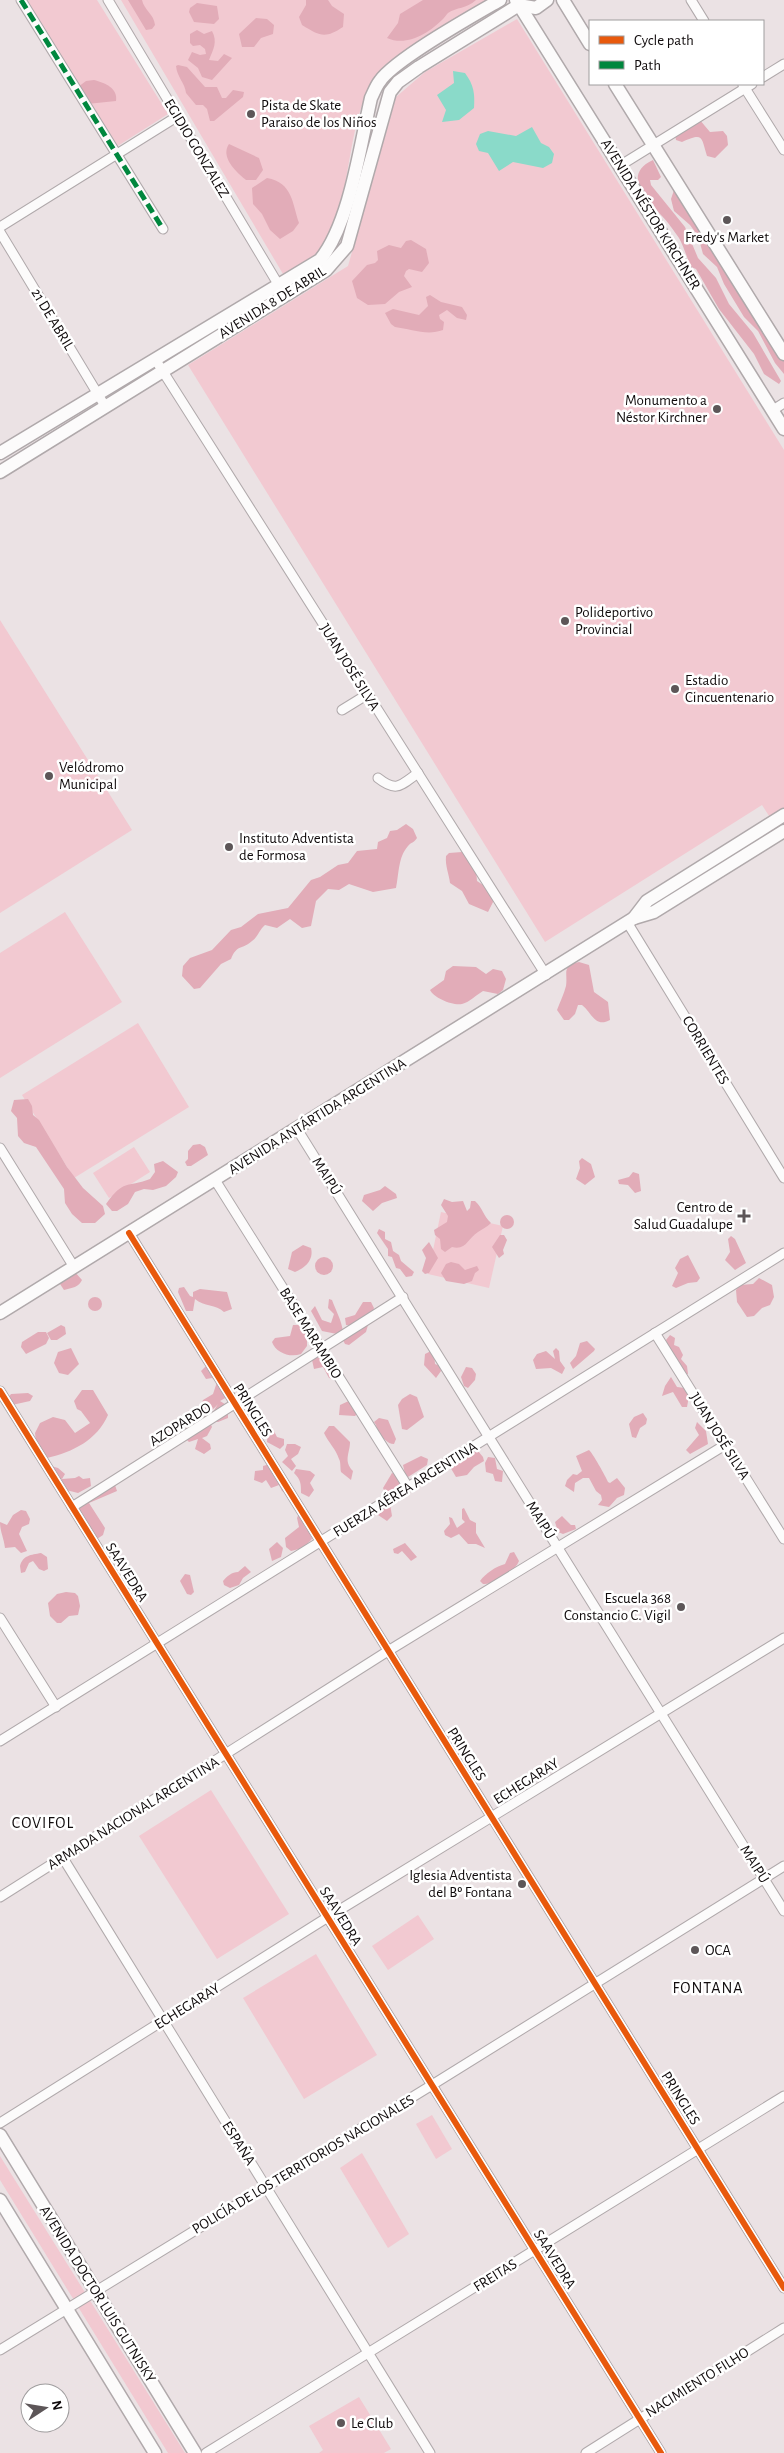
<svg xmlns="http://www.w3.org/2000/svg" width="784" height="2453" font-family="'Alegreya Sans',sans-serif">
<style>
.green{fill:#f2c9d1}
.forest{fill:#e2acb8}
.water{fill:#8adac9}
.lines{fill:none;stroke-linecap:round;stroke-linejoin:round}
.minor-casing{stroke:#b0a9ab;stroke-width:11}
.secondary-casing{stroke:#b0a9ab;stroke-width:15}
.minor{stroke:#fcfbfb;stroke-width:9}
.secondary{stroke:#fcfbfb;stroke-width:12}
.quiet{stroke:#00873e;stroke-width:5;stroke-dasharray:10 5;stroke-linecap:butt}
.cycleway-casing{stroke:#fff;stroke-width:9}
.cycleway{stroke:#e8590c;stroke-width:6}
.poi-dot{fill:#5d5658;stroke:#fff;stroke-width:2}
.labels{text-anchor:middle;stroke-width:5;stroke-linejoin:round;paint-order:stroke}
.poi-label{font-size:15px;fill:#100b0c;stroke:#fff;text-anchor:start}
.street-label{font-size:15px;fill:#100b0c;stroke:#fff}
.neighbourhood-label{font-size:16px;letter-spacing:1px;fill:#100b0c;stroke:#fff}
</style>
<rect width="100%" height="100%" fill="#ebe2e4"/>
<g class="green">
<polygon points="27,0 97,0 168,114 116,147"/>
<path d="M121,0H487L385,65C339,114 359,207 316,254C308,262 293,268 283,274Z"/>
<polygon points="517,19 784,450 784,811 771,819 762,805 545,942 188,365 348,266 396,97 425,72"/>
<polygon points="0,620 132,830 0,913"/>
<polygon points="65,912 122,1002 0,1078 0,953"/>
<polygon points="138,1023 189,1107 74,1178 22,1095"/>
<polygon points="134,1147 150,1172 109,1198 93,1173"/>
<polygon points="441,1212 503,1226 489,1288 428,1274"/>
<polygon points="211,1790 289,1914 217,1959 139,1836"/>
<polygon points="418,1915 434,1939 388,1970 372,1946"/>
<polygon points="316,1954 377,2055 304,2099 243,1998"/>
<polygon points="432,2115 452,2149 436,2159 416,2124"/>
<polygon points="362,2153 409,2234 388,2248 340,2168"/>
<polygon points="0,2156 185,2453 168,2453 0,2180"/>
<polygon points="359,2397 391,2449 384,2453 319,2453 323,2450 309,2426"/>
</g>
<g class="forest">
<path d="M128,0H142C144,10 154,14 155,25L152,29L146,30Z"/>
<path d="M306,0H328L332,6L344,14L343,27C325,39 320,36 302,25L299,17L306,5Z"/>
<path d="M423,0H476C466,9 457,7 448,13C446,15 445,17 443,19C429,33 407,47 387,38L398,23L400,14Z"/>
<polygon points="197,3 217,6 219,19 214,24 194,22 189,12 190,8"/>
<polygon points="256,18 267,19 274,25 273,34 261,38 254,47 242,47 239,34"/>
<path d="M197,30L204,34L212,31C218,42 213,50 209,60L218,61L224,54L232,58L212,80L202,77L198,68L188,60L192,52L200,55L206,54L205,49L200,45L193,46L190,43V34Z"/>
<path d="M178,65L187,67L205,87H217L222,98H226L233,90L244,92L243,97L214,121H210L207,109L203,105H196L186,93C185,83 177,77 176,66Z"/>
<path d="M94,80C105,83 118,88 116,101L87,104L78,87L86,81Z"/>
<path d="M699,119L710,132L723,131L727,136L728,145L715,158L707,156C701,137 704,132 682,142L676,140L675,135Z"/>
<path d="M229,144L259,158L263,170L256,180H246C236,172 220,157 229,144Z"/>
<path d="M653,160L661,177L658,180H650L651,185L685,227L698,258L716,278L729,304L753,333L781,381L779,384L764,374L754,354L719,309L696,269L691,267C687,258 684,247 679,238C674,231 668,222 662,216C647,199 621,175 653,160Z"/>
<path d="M267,178C293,183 292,203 299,223L293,231L280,239L270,230L262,214L253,204L252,188Z"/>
<polygon points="678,188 784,357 784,374 775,363 758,331 744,317 724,284 717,267 703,254 698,236 690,225 674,211 671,199 674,190"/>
<polygon points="411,240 426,249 429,263 422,272 409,269 406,271 404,276 412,287 399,292 385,304 368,305 357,298 352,281 367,265 375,263 378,260 377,251 389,245 401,248 406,241"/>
<path d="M430,295L441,302L462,307L467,315L466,320L457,318L447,310L439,315L440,319L444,322L443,330C427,336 411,329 395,327L391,324L385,313L393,309L419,315L428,306L426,297Z"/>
<path d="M406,824L413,829L417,838C414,843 411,842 408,846C398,857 399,874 396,888L373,892L349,884L339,890L328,889L316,901L311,926L302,928L290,919L277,928L265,925C259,930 258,937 252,941C242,950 237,944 231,959L221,964L200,988L194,989L182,976L183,966L190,958L212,950L231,930L241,927L258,914L288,908L311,880L320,877L338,865L348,863L357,851L377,849L378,842L387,838L390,831L397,830Z"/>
<path d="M462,852L476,869L477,881L489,889L494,900L488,912L469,904L462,891L450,883C449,874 445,866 446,856L449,853Z"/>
<path d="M579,962L589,965L594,992L608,1002L610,1020C595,1028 592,1013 582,1005H578L575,1014L569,1020H564L557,1010C560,1002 564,994 566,986C568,973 561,966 579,962Z"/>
<path d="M453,966L476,967L486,974L493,969L502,971L506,979L503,990L498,994L483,991C476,995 470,1002 462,1004C453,1006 434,998 430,990L444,980L446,971Z"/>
<polygon points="28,1099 32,1106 33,1115 39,1120 67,1167 83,1188 103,1206 105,1214 95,1223 82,1223 72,1214 65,1203 64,1189 36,1147 24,1143 18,1136 17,1118 11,1111 14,1100"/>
<polygon points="200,1144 205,1147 208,1155 191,1166 187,1166 185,1162 188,1159 188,1151 193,1145"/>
<polygon points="582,1158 591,1164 595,1177 585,1185 576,1179 580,1168 579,1161"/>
<path d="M163,1161L178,1172L176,1177L166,1186L153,1190L144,1189L135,1192L128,1204L117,1211H112L106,1204C124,1179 126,1188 150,1179L155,1172L154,1164Z"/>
<polygon points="633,1172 639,1174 641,1191 635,1193 628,1185 619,1184 618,1180 629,1177"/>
<polygon points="385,1186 396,1194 397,1198 382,1203 373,1211 362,1201 364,1195 380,1190"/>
<path d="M444,1199L452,1202L463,1201L467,1211L470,1208L471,1201H475C483,1208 483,1216 491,1223C487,1227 482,1229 478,1232C468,1238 466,1251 452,1247L445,1252L441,1249L440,1239L435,1235L434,1230L447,1222L448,1216L441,1205Z"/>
<circle cx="507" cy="1222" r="7"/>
<polygon points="379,1229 385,1232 385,1239 391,1242 393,1251 399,1255 401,1261 414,1272 412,1276 406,1277 400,1269 396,1268 392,1257 388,1256 388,1249 377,1233"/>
<polygon points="500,1235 504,1235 507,1240 503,1250 504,1254 499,1258 492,1247"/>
<polygon points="731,1236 735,1239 746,1263 735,1270 725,1260 730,1252 728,1239"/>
<polygon points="429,1242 438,1258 429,1273 425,1274 422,1271 426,1258 422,1250"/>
<path d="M303,1245L311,1248C314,1260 305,1268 295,1272L288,1269L292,1252Z"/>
<polygon points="688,1255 700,1278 697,1282 688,1283 676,1288 672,1286 678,1273 675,1268 680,1259"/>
<circle cx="324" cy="1266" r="9"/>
<polygon points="451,1262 459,1264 465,1270 477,1266 479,1270 475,1273 472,1281 464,1284 446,1281 441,1273 446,1264"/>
<path d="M74,1271L82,1280C79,1287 72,1288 64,1290L58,1281Z"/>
<polygon points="759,1278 772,1285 774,1297 770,1305 762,1308 754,1316 747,1317 737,1302 736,1290 740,1285 753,1284"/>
<path d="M184,1287L190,1296L193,1297V1292L200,1289L227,1292L232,1309L224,1312C216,1304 204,1307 195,1299L193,1311H186L178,1292L179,1288Z"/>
<circle cx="95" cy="1304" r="7"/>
<path d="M329,1299L332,1300C336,1311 341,1319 343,1331L337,1334L322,1331L311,1311L315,1306L322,1320L331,1323L334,1314L328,1308Z"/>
<path d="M363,1302H371L374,1308C371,1317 355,1327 346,1325L345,1318L355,1315Z"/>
<polygon points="367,1324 368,1325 366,1332 349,1345 345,1344 342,1338 361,1330"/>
<polygon points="61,1325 65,1327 66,1334 57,1340 51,1340 47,1333"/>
<path d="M293,1325H300L307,1333V1346L301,1354C290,1358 276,1353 272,1342L275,1338L290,1336Z"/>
<polygon points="38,1332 46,1332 49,1338 46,1344 26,1354 21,1347 22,1342"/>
<polygon points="670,1335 675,1338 674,1345 679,1347 683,1355 681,1359 687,1366 688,1374 686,1375 669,1351 666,1340"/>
<polygon points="587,1341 595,1349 594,1351 573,1369 570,1363 576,1356 580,1343"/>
<polygon points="71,1348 79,1364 68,1375 59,1373 54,1363 58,1352"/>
<polygon points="556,1348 559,1351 560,1361 565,1368 562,1374 551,1368 536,1369 533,1360 537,1354 546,1351 555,1359 553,1351"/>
<polygon points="431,1351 434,1353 435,1364 440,1366 441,1371 436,1378 424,1365 425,1354"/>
<path d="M316,1357C325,1360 339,1358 339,1371L333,1379L329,1378L323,1367L314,1369L312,1360Z"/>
<path d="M207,1365L227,1397L220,1401L228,1406V1418L218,1422L213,1421L211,1415L218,1404C211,1413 196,1422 186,1414V1412L200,1406L203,1400L213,1394L217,1382L212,1378L206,1379L201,1371Z"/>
<polygon points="466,1367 472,1368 476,1374 475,1380 468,1388 464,1386 461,1377"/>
<polygon points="671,1377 677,1387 685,1388 689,1396 687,1407 682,1407 673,1392 662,1396 665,1386"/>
<path d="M82,1390H93L108,1415C97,1440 73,1452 47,1458L36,1442L35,1433L40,1423L53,1417L65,1420L75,1433L90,1423L81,1411L77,1409L74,1401Z"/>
<polygon points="28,1393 33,1396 30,1401 12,1405 5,1402 11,1394"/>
<polygon points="410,1394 417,1397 424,1417 407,1430 402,1429 398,1405 402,1399"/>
<polygon points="353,1399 358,1413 355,1416 339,1415 340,1405"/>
<polygon points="643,1413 647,1419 646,1424 640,1428 636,1438 632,1437 629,1424 634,1417"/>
<polygon points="200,1418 209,1420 212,1427 207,1436 202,1438 210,1444 211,1449 204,1454 195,1449 198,1439 189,1442 186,1439 187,1426 194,1425"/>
<path d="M379,1418L388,1420L396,1439L394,1444C387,1444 384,1437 378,1435L376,1425L374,1422Z"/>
<polygon points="697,1422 706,1431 708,1444 690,1454 686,1450 699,1435 695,1428"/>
<path d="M329,1426H334L350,1442C350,1453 343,1461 353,1471L351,1480L341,1472C340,1468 341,1462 339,1459C336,1449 328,1442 324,1433Z"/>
<polygon points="272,1427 277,1437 284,1439 284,1445 280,1449 267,1442 268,1428"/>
<polygon points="168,1430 173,1434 173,1441 166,1445 155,1441 152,1437 155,1433"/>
<polygon points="287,1444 295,1444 301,1447 298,1454 291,1459 296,1466 292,1471 282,1462 288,1456 285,1450"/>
<polygon points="473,1445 483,1457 484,1461 474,1467 467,1475 456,1477 449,1465 452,1462 459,1461 462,1448"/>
<path d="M589,1450C592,1452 606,1477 608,1482L610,1483L617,1478L625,1488L624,1495L617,1498L609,1507L598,1505L602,1500L601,1495L596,1491L589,1478H583L575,1483L574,1492L565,1486L567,1480L573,1474L577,1475L582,1471L576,1456Z"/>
<polygon points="421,1456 428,1459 427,1465 408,1477 405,1474 403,1465"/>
<polygon points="488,1457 495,1458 497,1469 503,1471 502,1482 495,1481 493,1474 486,1472 485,1463"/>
<polygon points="270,1464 286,1493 282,1491 279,1485 271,1488 266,1480 262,1483 254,1480 255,1471 263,1470 263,1466"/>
<polygon points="51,1466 58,1468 65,1474 62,1479 75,1478 79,1476 83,1479 90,1478 91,1486 78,1493 66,1490 60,1482 62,1479 49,1475"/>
<path d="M296,1469L310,1471L315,1475L310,1483L314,1490L309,1497L301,1493C301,1484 301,1480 294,1473Z"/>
<path d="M392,1473L396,1474C403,1487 399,1491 389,1500L383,1488Z"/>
<polygon points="114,1482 117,1491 89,1503 105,1528 103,1535 97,1539 76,1508"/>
<polygon points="386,1503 390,1504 392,1516 387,1521 378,1515"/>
<polygon points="464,1508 470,1520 476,1523 476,1533 485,1548 476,1544 468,1544 459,1534 451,1538 445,1535 444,1531 450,1524 449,1517 452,1518 457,1528 465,1522 462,1519 462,1509"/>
<path d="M21,1510L26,1511L30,1519L29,1524L22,1527L19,1534L27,1551L21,1553L15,1547L5,1548C4,1538 0,1532 0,1522L7,1525L13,1515Z"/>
<polygon points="300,1511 307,1524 304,1526 310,1528 312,1539 303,1548 291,1551 286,1547 285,1538 299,1527 297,1518"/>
<polygon points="562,1516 571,1525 575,1525 576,1529 563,1534 558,1532 555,1522"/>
<polygon points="277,1542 283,1548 281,1557 272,1561 269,1549"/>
<polygon points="405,1543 417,1557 411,1561 402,1551 398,1554 394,1553 393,1549"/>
<path d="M514,1552L519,1561C515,1572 494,1585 483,1584L480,1581C486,1573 495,1567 505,1564L510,1553Z"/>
<path d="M41,1553L47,1557L48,1569L44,1571L39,1569L33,1561L29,1563L25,1572L21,1573L20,1566C23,1555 31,1555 41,1553Z"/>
<path d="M245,1566L251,1572L243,1578L239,1585L230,1588L224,1585L223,1581C227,1576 232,1572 238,1572Z"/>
<polygon points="185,1574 190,1575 194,1592 191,1595 187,1594 180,1581"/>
<polygon points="66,1592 75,1593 78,1596 80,1606 78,1615 69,1616 61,1623 57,1623 50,1616 48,1603 57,1594"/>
</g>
<g class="water">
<path d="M453,71L465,73C474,85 475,94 474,108L459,120L442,122L446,110L437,95L454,83Z"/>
<polygon points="532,127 541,143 549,147 554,154 552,163 543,168 513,162 499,171 488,153 479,151 476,144 480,134 488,131 516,136"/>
</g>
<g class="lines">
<defs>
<g id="minor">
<polyline points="21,0 163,229"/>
<polyline points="108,0 281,289"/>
<polyline points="691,0 704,21"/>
<polyline points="763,77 784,64"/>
<polyline points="743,85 784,150"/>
<polyline points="621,165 752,84"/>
<polyline points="0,227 178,116"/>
<polyline points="0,232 105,406"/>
<polyline points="155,359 546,975"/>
<polyline points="773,410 784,403"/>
<polyline points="342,710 368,694"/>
<path d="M378,778C397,793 401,785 418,773"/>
<polyline points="627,922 784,1178"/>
<polyline points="297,1129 784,1911"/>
<polyline points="0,1148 74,1267"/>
<polyline points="215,1180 408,1487"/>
<polyline points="129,1233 784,2288"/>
<polyline points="655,1333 784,1539"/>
<polyline points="0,1391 661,2453"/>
<polyline points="72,1507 403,1297"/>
<polyline points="0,1618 56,1707"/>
<polyline points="0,1741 784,1253"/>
<polyline points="63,1858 430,2453"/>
<polyline points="0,1897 388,1651 725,1445"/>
<polyline points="0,2123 328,1917 784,1638"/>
<polyline points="0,2350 432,2085 784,1866"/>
<polyline points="206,2453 784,2096"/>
<polyline points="586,2453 784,2328"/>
</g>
<g id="secondary">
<polyline points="516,0 784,429"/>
<polyline points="563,0 590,44"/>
<polyline points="519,5 536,8 547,0"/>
<polyline points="615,84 784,354"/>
<path d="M0,453L320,260C350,223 360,146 371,98C374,92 376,86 380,81C395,59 474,15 500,0"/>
<polyline points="0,472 326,270 347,246 390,92 398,82 419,67 519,5"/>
<polyline points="634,918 647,901 784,815"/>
<polyline points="0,1313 634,918 654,912 784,831"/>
<polyline points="0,2135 195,2453"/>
<polyline points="0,2200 155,2453"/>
</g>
</defs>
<use href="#minor" class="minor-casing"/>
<use href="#secondary" class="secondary-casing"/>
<use href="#minor" class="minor"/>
<use href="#secondary" class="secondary"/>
<polyline class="quiet" points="21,0 163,229"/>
<defs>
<g id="cycleway">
<polyline points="129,1233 784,2288"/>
<polyline points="0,1391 661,2453"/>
</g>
</defs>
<use href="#cycleway" class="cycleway-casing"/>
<use href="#cycleway" class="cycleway"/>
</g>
<g class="poi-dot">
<circle cx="251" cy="114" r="5"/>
<circle cx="727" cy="220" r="5"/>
<circle cx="717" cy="409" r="5"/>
<circle cx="565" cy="621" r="5"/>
<circle cx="675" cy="689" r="5"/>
<circle cx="49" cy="776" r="5"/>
<circle cx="229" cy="847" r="5"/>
<path d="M741.5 1208.5h5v5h5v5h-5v5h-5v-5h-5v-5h5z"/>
<circle cx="681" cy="1607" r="5"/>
<circle cx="522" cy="1884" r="5"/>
<circle cx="695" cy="1950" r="5"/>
<circle cx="341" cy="2423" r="5"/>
</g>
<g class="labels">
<g class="poi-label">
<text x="261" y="110">Pista de Skate<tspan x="261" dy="17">Paraiso de los Niños</tspan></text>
<text x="727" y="242" text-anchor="middle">Fredy's Market</text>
<text x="707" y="405" text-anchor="end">Monumento a<tspan x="707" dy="17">Néstor Kirchner</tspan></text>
<text x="575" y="617">Polideportivo<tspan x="575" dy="17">Provincial</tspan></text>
<text x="685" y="685">Estadio<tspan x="685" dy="17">Cincuentenario</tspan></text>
<text x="59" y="772">Velódromo<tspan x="59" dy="17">Municipal</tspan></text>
<text x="239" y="843">Instituto Adventista<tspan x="239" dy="17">de Formosa</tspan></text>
<text x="733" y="1212" text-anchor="end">Centro de<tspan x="733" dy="17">Salud Guadalupe</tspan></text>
<text x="671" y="1603" text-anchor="end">Escuela 368<tspan x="671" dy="17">Constancio C. Vigil</tspan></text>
<text x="512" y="1880" text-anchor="end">Iglesia Adventista<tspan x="512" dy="17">del Bº Fontana</tspan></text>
<text x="705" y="1955">OCA</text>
<text x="351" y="2428">Le Club</text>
</g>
<g class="street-label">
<text transform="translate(197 148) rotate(59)" y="5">EGIDIO GONZALEZ</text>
<text transform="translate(651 214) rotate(58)" y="5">AVENIDA NÉSTOR KIRCHNER</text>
<text transform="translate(272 302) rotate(-32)" y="5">AVENIDA 8 DE ABRIL</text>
<text transform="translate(53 319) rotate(59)" y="5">21 DE ABRIL</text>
<text transform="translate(350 667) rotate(58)" y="5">JUAN JOSÉ SILVA</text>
<text transform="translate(706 1050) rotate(59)" y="5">CORRIENTES</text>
<text transform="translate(317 1116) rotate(-32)" y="5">AVENIDA ANTÁRTIDA ARGENTINA</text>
<text transform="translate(327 1176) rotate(58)" y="5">MAIPÚ</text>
<text transform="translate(311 1333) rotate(58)" y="5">BASE MARAMBIO</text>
<text transform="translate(253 1410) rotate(58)" y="5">PRINGLES</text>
<text transform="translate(180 1424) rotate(-32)" y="5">AZOPARDO</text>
<text transform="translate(720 1436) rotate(58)" y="5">JUAN JOSÉ SILVA</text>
<text transform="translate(405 1489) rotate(-32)" y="5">FUERZA AÉREA ARGENTINA</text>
<text transform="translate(541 1520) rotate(58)" y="5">MAIPÚ</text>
<text transform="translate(127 1572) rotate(58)" y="5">SAAVEDRA</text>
<text transform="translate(467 1754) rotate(58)" y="5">PRINGLES</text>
<text transform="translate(526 1781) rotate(-32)" y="5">ECHEGARAY</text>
<text transform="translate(133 1813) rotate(-32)" y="5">ARMADA NACIONAL ARGENTINA</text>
<text transform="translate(755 1864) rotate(58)" y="5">MAIPÚ</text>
<text transform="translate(341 1916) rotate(58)" y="5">SAAVEDRA</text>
<text transform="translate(187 2006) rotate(-32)" y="5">ECHEGARAY</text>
<text transform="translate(681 2098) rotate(58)" y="5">PRINGLES</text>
<text transform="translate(239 2143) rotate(58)" y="5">ESPAÑA</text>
<text transform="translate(303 2164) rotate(-31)" y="5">POLICÍA DE LOS TERRITORIOS NACIONALES</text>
<text transform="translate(555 2259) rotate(58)" y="5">SAAVEDRA</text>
<text transform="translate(495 2275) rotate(-32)" y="5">FREITAS</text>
<text transform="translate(98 2294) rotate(58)" y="5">AVENIDA DOCTOR LUIS GUTNISKY</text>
<text transform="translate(697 2382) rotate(-32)" y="5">NACIMIENTO FILHO</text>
</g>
<g class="neighbourhood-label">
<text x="43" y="1828">COVIFOL</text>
<text x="708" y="1993">FONTANA</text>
</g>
</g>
<rect x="589" y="20" width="175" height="65" fill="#ffffff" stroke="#9f9d9e"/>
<rect x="599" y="36" width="25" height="8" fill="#e8590c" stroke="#9f9d9e"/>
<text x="634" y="45" font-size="15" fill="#100b0c">Cycle path</text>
<rect x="599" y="61" width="25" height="8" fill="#00873e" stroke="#9f9d9e"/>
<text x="634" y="70" font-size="15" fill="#100b0c">Path</text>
<g transform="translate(45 2408) rotate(78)"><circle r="24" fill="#ffffff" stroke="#9f9d9e"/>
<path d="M0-4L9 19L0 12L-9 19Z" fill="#5d5658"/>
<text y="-8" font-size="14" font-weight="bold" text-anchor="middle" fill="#100b0c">N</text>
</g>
</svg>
